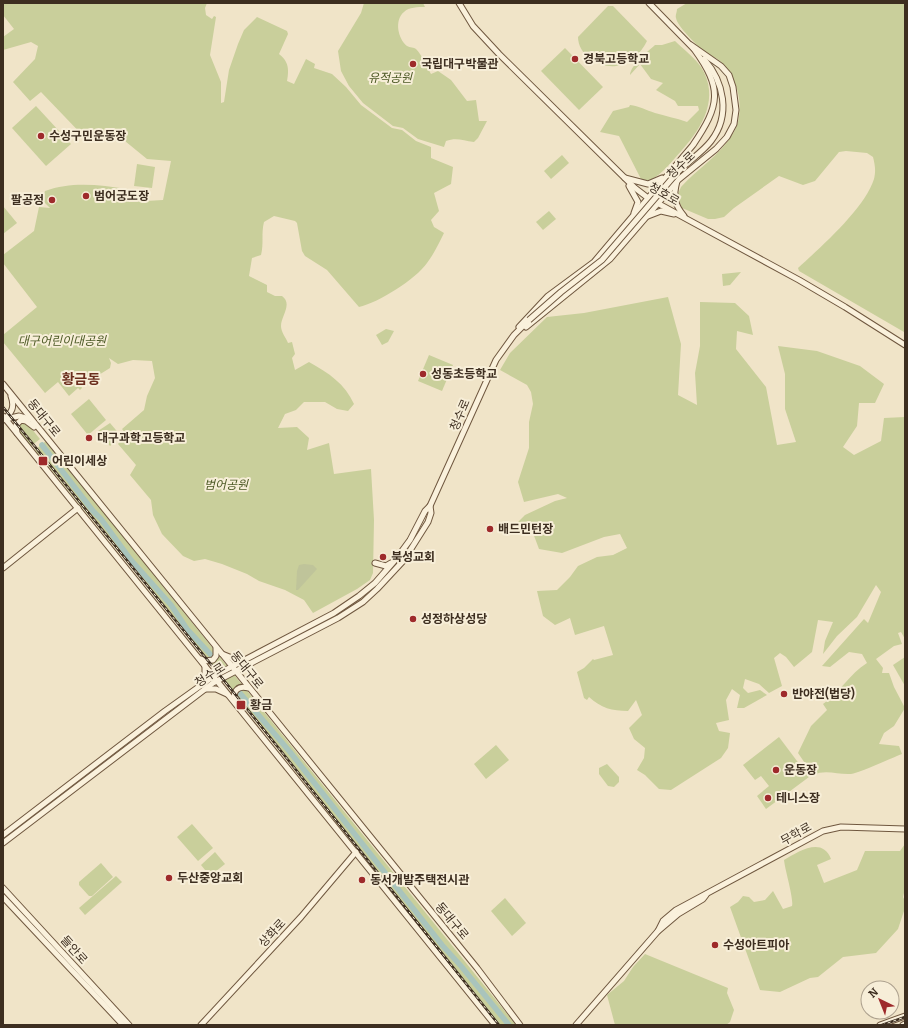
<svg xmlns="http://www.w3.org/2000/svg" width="908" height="1028" font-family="Bitter,'Noto Sans KR',serif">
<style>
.green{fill:#c9cf9b}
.cemetery{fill:#bfc49a}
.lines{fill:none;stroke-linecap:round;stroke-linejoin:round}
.river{stroke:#a9c4bc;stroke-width:5.5}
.secondary-casing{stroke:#6f573f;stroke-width:7}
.secondary{stroke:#faf1dc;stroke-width:5}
.rail-casing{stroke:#3d2e20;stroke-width:2.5}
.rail{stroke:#f7eed8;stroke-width:1;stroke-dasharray:3;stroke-linecap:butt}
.secondary-bridge-casing{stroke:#6f573f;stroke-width:7;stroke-linecap:butt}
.secondary-bridge{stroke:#faf1dc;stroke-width:5}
.poi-dot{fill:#9e2a2b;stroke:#f7eed8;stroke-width:1.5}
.labels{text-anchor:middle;stroke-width:4;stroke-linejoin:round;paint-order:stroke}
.poi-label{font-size:12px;font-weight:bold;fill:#3d2e20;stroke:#f7eed8;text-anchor:start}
.park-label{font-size:12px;font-style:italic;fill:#4d5a26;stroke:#f7eed8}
.street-label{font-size:12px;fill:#3d2e20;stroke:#f7eed8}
.quarter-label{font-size:14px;font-weight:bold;fill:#6b2e1e;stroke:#f7eed8}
</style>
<rect width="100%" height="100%" fill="#f0e4c8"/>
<g class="green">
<path d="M3,3H207L205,8L206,15L212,19L214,16L216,17L210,55L221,82V103L224,102L229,70L238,44L244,30L257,17L287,31L288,34L279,54C289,62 289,69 287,81L294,84L306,59L315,64L314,68L332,74L346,87L361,105L392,128L402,130L416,141L431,147V158L453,167L451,184L434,193L439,211L431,220L434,227L444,233C439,243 434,254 427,263C416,279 378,303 359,307L327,270L305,256L302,251L297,223L295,221L274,216L264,222C261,234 264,243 261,255L252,258L249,276L267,285V292L275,296H282C293,304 281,316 281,326C281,332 286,338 288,343L292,342L295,354L292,358L295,370L309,362C329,373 345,384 354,404L348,411L337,409L325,402H304L296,410L285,414L278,428L297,427L309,438L307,450L329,443L334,474L371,469L374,520L373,573L370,580L357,589L313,613L304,600L285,590L259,581L247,574L222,564L205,559L194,561L183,556L162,534L153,515L151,500L130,475L136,465L118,444L126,434L122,429L144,410L147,396L155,378L152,361L133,360L118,364L109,358L111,363L110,368L81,386L82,388L80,390L78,388L69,396L58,382L45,393L3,342V335L37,307L3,263V255L34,231L39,207L50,208L42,200L45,191C72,181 100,185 127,189L129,202L163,200L171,161L147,159L109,128L88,141L41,92L30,101L13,82L35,59L38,46L31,42L3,50V37L14,29L3,15Z"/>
<path d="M364,3H423L425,7C418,7 409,7 404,12C394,20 398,39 407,46C410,48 414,47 416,49C422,55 427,67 431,74L438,71L451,80L467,101L476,100L479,121H487L478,138L474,142C463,141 457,137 446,141L444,147L418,139L403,128L393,126L363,103L349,86L341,71L338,51L361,13Z"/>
<path d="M687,3H905V329L904,332L799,271L798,268C821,247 865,208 874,179C876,171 875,165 873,157L867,153L846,151L839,152L815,181L803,185L779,176L734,208L724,217L715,219H708L682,208L677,196L681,187C697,169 719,156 732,135C746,115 740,79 721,62C716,57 709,55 703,51C697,45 677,26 676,18C675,16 677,12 677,9Z"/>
<path d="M608,6H613L647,41C641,53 630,64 616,66C599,68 578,55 578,37Z"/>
<path d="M675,41C683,49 694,57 701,67C720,97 703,127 682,150C672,161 663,174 649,181L641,179L619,136L600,132L613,111L629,107L630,105C639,106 646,110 655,113C665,116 676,118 687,122L699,110L698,106H678L675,101L656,90L663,83L651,79L640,64L630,75C631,65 647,52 655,45H662Z"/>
<polygon points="565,48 603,87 579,110 541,71"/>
<polygon points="36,106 71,144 46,166 12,128"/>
<polygon points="562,155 569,163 551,179 544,171"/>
<polygon points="137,164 155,167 152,188 134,186"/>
<polygon points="3,206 17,223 3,234"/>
<polygon points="549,211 556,219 543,230 536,222"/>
<polygon points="741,272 730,285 723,286 722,274"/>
<path d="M668,297L681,344L678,395L697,405L695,373L700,346V302L735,303L749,316L753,335L737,331L736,349L766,387L777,445L796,442L785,409V374L778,346L817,351L860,366L884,384L875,403H859L857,426L843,447L854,455L881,441L884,418L905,417V639L901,632L898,633L902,644L894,646L876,659L883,668L882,673H889L894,687L905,708L894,726L884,733L879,744L899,746L902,754C891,758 860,773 851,774C838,775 826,769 813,775L798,753L811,726L827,710L823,704C840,693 849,674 867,663L862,654L849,652L830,667L822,666L864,619L868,623L881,592L876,585L857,617L837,636L823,654L825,641L833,622L818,620L812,652L794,667L786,657L780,653L774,658L782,686L769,693L759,684L745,679L743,688L748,693L760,690L767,695L744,708H737L740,695L732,689L726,700L729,720L716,723L719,731L730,733L728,748L721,758L671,790L659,789L645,775L637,770L644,758L645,748L634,739L629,728L642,715L636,700L628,711C612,711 601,708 589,697L587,700L584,698L577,672L584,668L593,659L594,660L613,655L604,626L575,635L570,618L555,625L543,616L537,591L557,590L570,577L578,566L597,557L613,555L627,548L620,534L604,537L562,553L539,549L533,533L518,522L525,515L555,501L567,498L558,494L524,502L518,482L529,448V422L533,404L531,392L527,385L500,370L510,353L547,317L584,313Z"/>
<polygon points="386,329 394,331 388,342 382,345 376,335"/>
<polygon points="429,355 453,365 442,391 418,381"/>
<polygon points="89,399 106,420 88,435 71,414"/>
<polygon points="19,422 26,422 40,439 31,446 17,430"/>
<polygon points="110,423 121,436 110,446 98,431"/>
<polygon points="46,441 516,1025 498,1025 192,641 35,450"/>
<polygon points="905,657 905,686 893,665"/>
<polygon points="779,737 809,777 766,809 757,796 769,786 761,776 755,780 743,765"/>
<polygon points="496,745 509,760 486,779 474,764"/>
<polygon points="607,764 619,777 619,782 614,787 608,786 599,774 599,768"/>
<polygon points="192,824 213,848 198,861 177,837"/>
<path d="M905,844V889L903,897L905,901V908L898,929L876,953L843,957L818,977L810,978L780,992L760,990L730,907L738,902L743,896L749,897L754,902L765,900L773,891L783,909L792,906C794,899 785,870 784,860C798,852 822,836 831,859L817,865L824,883L857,870L865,851H900Z"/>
<polygon points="215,852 225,864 210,876 201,865"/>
<polygon points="101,863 113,877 92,896 89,896 79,885 79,882"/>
<polygon points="116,876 122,882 85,915 79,908"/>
<polygon points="505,898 526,923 512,936 491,911"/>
<polygon points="645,954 728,988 727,993 734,1010 730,1022 726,1025 615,1025 607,995 624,981 633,967"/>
</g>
<polygon class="cemetery" points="304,564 313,565 317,569 298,590 296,590 297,571 299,565"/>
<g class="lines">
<g class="river">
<polyline points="42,445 93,511 101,519 131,560 171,605 187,629 211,655"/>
<polyline points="239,692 290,752 442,945 461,966 509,1025"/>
</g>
<defs>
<g id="secondary">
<polyline points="459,3 473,26 499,54 635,188 648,198 799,280 845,307 905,345"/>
<polyline points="649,3 693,48"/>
<path d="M675,175C686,162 701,154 711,141C731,115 724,82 704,59"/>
<polyline points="625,178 648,184 662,178"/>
<path d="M677,181C673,196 674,204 684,216"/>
<polyline points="629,186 638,202 634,213"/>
<polyline points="648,216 661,211 674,214"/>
<path d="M519,327L548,296L594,262L693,145C720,105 723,89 694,49"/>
<polyline points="526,327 610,259 678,180 716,149 727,137 734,124 736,110 733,87 729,75 721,66 691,45"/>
<polyline points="3,384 477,968 520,1025"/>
<polyline points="3,416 495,1025"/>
<polyline points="6,419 19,416 29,419"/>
<path d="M3,420C12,413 15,407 11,396"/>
<polyline points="17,433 16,425 21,420 26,421 34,427"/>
<polyline points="375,563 386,566 391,563"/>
<polyline points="3,568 78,508"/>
<polyline points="222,654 232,658 241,659"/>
<polyline points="201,659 205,661 213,660 216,656 216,648"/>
<polyline points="203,683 205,675 205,666"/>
<polyline points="206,689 216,689 227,694"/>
<path d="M235,700C232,691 239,685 248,688"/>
<polyline points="3,835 165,711 214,676 334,613 359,596 375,583 396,559 410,540 425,511 430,506 496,360 514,335 529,320"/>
<polyline points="3,843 213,683 338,618 363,602 377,589 404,560 428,522 431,513 430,506"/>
<polyline points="3,888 129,1025"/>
<polyline points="3,897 123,1025"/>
<polyline points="658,931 663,921 676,910 823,831 841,827 905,829"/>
<polyline points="201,1025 301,917 356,852"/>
<polyline points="576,1025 658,931 678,914 703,899 706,895"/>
<polyline points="880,1025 905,1016"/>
<polyline points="903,1025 905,1024"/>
</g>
</defs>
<use href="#secondary" class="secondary-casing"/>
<use href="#secondary" class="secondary"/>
<defs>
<g id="rail">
<polyline points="3,407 277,746 499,1025"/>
<polyline points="882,1025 905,1017"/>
</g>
</defs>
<use href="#rail" class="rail-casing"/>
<use href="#rail" class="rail"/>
<defs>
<polyline id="secondary-bridge" points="529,320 561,292 602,260 675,175"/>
</defs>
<use href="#secondary-bridge" class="secondary-bridge-casing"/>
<use href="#secondary-bridge" class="secondary-bridge"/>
</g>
<g class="poi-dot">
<circle cx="575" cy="59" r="4"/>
<circle cx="413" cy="64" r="4"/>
<circle cx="41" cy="136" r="4"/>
<circle cx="86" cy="196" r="4"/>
<circle cx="52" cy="200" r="4"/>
<circle cx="423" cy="374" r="4"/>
<circle cx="89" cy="438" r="4"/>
<rect x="38" y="456" width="10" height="10" rx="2"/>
<circle cx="490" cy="529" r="4"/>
<circle cx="383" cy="557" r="4"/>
<circle cx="413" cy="619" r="4"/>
<circle cx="784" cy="694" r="4"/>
<rect x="236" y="700" width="10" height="10" rx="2"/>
<circle cx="776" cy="770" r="4"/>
<circle cx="768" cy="798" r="4"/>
<circle cx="169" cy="878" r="4"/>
<circle cx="362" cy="880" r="4"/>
<circle cx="715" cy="945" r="4"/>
</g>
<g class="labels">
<g class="poi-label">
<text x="583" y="63">경북고등학교</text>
<text x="421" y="68">국립대구박물관</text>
<text x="49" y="140">수성구민운동장</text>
<text x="94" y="200">범어궁도장</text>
<text x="44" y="204" text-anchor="end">팔공정</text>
<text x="431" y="378">성동초등학교</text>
<text x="97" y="442">대구과학고등학교</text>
<text x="52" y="465">어린이세상</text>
<text x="498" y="533">배드민턴장</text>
<text x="391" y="561">북성교회</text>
<text x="421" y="623">성정하상성당</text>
<text x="792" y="698">반야전(법당)</text>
<text x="250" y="709">황금</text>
<text x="784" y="774">운동장</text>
<text x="776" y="802">테니스장</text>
<text x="177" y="882">두산중앙교회</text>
<text x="370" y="884">동서개발주택전시관</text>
<text x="723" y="949">수성아트피아</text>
</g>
<g class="park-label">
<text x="390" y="82">유적공원</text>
<text x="62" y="345">대구어린이대공원</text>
<text x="226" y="489">범어공원</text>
</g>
<g class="street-label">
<text transform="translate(681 165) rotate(-43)" y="4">청수로</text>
<text transform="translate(664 194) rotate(30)" y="4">청호로</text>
<text transform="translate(460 415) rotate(-67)" y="4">청수로</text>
<text transform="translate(44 418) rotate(51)" y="4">동대구로</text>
<text transform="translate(247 670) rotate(51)" y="4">동대구로</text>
<text transform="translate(210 675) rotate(-33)" y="4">청수로</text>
<text transform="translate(796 834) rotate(-29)" y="4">무학로</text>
<text transform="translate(452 921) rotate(50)" y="4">동대구로</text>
<text transform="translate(272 933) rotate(-47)" y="4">상화로</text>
<text transform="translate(74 950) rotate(48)" y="4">들안로</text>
</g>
<g class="quarter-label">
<text x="81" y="384">황금동</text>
</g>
</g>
<rect width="908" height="1028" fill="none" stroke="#3d2e20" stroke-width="8"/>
<g transform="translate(880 1000) rotate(317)"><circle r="19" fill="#f7eed8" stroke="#ada18e"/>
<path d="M0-3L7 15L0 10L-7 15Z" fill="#9e2a2b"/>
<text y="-6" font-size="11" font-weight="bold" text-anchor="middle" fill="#3d2e20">N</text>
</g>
</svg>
